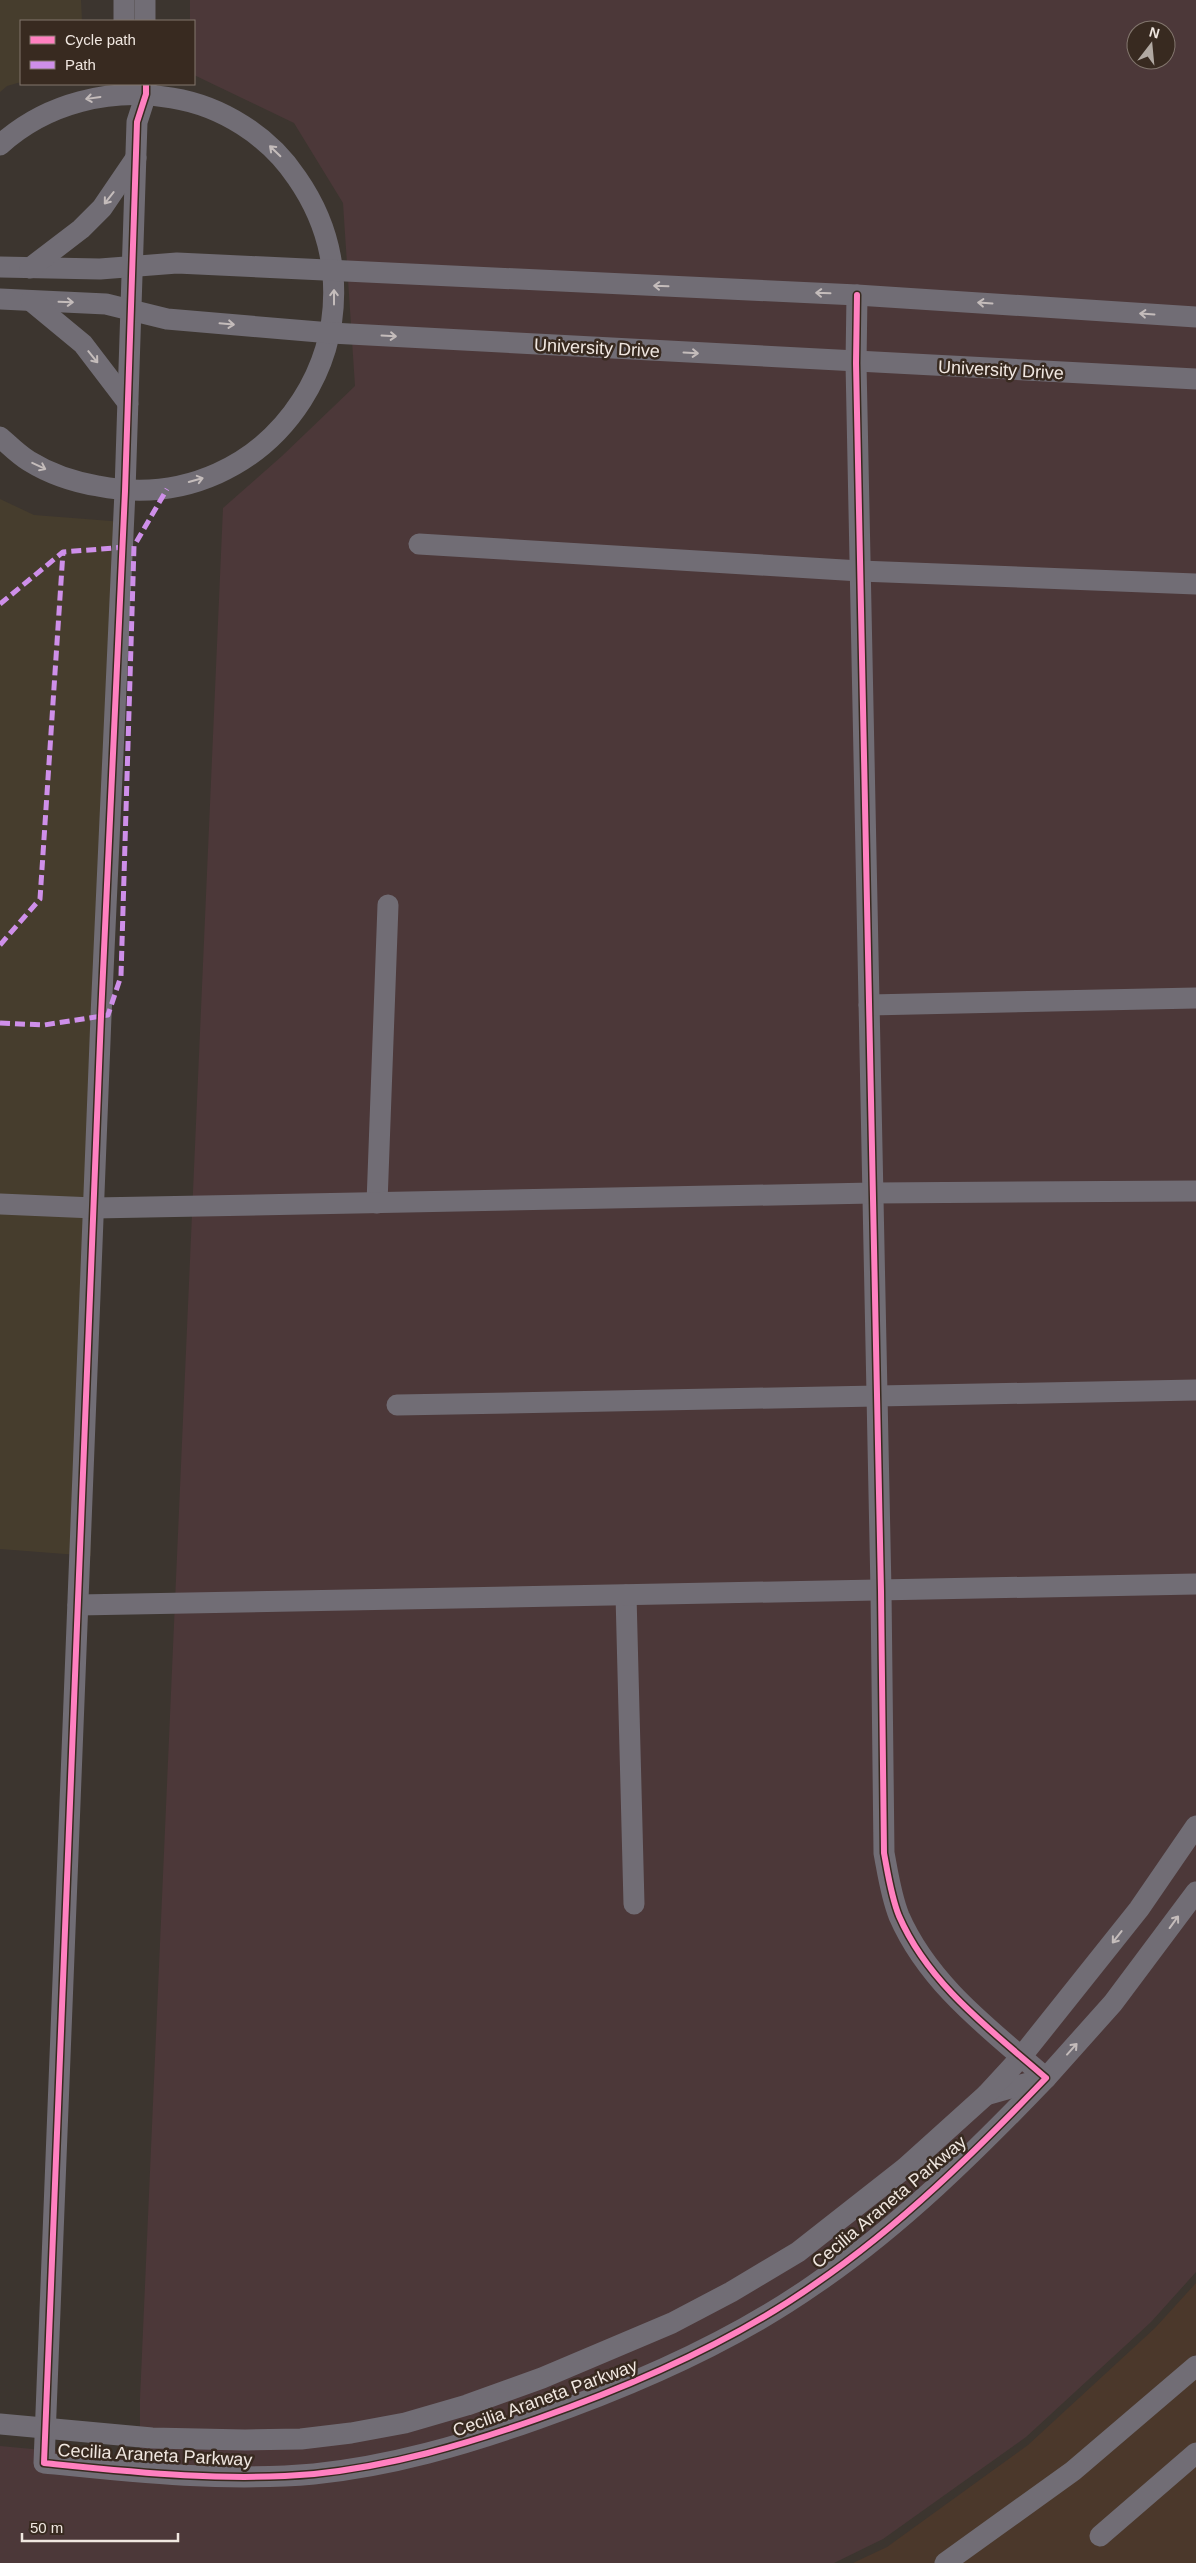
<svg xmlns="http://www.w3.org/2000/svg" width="1196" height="2563" font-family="Arial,sans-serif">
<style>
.commercial{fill:#4c3839;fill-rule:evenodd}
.built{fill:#4b382b}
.education{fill:#463d2d}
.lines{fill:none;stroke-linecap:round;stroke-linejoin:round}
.minor{stroke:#716d75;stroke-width:21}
.quiet{stroke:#ce8fe9;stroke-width:5;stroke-dasharray:10 5;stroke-linecap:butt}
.cycleway-casing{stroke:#382a20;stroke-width:9}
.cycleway{stroke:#ff80c0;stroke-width:6}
.oneway{stroke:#c4bcbb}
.labels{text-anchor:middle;stroke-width:5;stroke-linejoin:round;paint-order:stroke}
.street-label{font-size:18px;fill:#f0e7e0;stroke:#382a20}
</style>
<rect width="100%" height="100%" fill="#3c352f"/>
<path class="commercial" d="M190,0H1196V2272L1151,2322L1026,2437L883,2539L834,2563H0V2446L140,2459V2399L223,508L282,456L355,386L343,203L294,123L194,75V21H190ZM1136,30H1166V60H1136Z"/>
<polygon class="built" points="1196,2283 1196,2563 853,2563 887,2547 1028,2445 1155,2328"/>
<g class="education">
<polygon points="0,0 81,0 82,21 21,21 21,82 7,86 0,92"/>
<polygon points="0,499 34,515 124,522 94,1208 91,1556 0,1549"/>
</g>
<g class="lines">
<g class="minor">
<polyline points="124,0 124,21"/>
<polyline points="145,0 145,21"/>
<path d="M146,84V94L137,122L125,491L101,1016L44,2463C133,2472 224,2482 314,2474C391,2466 464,2445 537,2419C634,2385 731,2343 815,2284C900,2226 975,2152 1046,2078C991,2030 929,1985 899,1916C891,1896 888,1874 884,1853L881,1591L856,363L857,295"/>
<path d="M0,145C46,103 111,87 172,98C222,106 269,136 297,178C399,325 274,521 98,486C74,482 50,474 29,461C19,455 9,445 0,437"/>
<polyline points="0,267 100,269 177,263 857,295 1196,317"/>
<polyline points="30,268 81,229 102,208 136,158"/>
<polyline points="0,299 106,304 167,319 331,333 1196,379"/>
<polyline points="31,301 83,344 128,403"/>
<polyline points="419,544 860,571 1196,584"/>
<polyline points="869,1005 1196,998"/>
<polyline points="377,1203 388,905"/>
<polyline points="0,1204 94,1208 873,1193 1196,1191"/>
<polyline points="397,1405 1196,1390"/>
<polyline points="626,1595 634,1904"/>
<polyline points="78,1605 1196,1584"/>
<polyline points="986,2095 1046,2078 1113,2003 1196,1892"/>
<polyline points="0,2424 152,2438 245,2440 301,2439 351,2433 405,2423 467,2405 542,2378 672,2323 731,2292 798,2252 905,2168 986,2095 1021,2057 1139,1909 1196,1826"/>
<polyline points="1100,2536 1196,2453"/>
<polyline points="945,2563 1073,2471 1196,2366"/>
</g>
<g class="quiet">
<polyline points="0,604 63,552 127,547"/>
<polyline points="0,945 40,899 63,552"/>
<polyline points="0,1023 44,1025 108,1015 121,976 134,546 167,489"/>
</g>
<defs>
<path id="cycleway" d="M146,84V94L137,122L125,491L101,1016L44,2463C133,2472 224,2482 314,2474C391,2466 464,2445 537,2419C634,2385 731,2343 815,2284C900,2226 975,2152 1046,2078C991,2030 929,1985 899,1916C891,1896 888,1874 884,1853L881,1591L856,363L857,295"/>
</defs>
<use href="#cycleway" class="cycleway-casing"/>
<use href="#cycleway" class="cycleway"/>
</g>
<defs><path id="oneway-shaft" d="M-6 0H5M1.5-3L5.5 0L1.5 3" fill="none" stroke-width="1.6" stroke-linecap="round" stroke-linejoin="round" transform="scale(1.25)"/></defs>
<g class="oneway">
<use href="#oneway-shaft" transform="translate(93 98) rotate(172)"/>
<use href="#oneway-shaft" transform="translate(275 151) rotate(-136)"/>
<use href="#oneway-shaft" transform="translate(109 198) rotate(128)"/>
<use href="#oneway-shaft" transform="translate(661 286) rotate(-178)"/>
<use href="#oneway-shaft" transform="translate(823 293) rotate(-178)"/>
<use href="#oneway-shaft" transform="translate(334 297) rotate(-90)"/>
<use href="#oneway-shaft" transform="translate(66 302) rotate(2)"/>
<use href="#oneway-shaft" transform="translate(985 303) rotate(-176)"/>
<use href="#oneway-shaft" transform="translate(1147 314) rotate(-176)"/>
<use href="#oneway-shaft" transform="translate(227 324) rotate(5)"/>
<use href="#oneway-shaft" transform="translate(389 336) rotate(3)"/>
<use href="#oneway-shaft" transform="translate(691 353) rotate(3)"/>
<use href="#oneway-shaft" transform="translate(93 357) rotate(51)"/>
<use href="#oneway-shaft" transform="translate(39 466) rotate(25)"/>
<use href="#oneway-shaft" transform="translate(196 480) rotate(-16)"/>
<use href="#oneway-shaft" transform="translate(1174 1922) rotate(-54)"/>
<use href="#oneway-shaft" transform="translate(1117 1937) rotate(128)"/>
<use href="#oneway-shaft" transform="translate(1072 2049) rotate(-48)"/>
</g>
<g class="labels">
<g class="street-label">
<text transform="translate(597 348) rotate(3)" y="6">University Drive</text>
<text transform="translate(1001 370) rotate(3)" y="6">University Drive</text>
<text transform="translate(889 2202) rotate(-40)" y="6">Cecilia Araneta Parkway</text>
<text transform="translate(545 2398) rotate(-20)" y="6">Cecilia Araneta Parkway</text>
<text transform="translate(155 2455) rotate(3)" y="6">Cecilia Araneta Parkway</text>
</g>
</g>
<rect x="20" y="20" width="175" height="65" fill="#382a20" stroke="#82766d"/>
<rect x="30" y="36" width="25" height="8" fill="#ff80c0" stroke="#82766d"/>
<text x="65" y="45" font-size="15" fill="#f0e7e0">Cycle path</text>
<rect x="30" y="61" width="25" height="8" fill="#ce8fe9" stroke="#82766d"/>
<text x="65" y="70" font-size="15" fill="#f0e7e0">Path</text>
<g transform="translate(1151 45) rotate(16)"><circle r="24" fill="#382a20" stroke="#82766d"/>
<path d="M0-4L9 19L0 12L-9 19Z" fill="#b1a9a2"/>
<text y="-8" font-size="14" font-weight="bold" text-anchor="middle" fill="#f0e7e0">N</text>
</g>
<path d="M22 2533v8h156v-8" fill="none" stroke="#f0e7e0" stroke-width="2.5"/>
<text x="30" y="2533" font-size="15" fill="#f0e7e0" stroke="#382a20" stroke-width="4" paint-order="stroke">50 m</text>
</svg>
